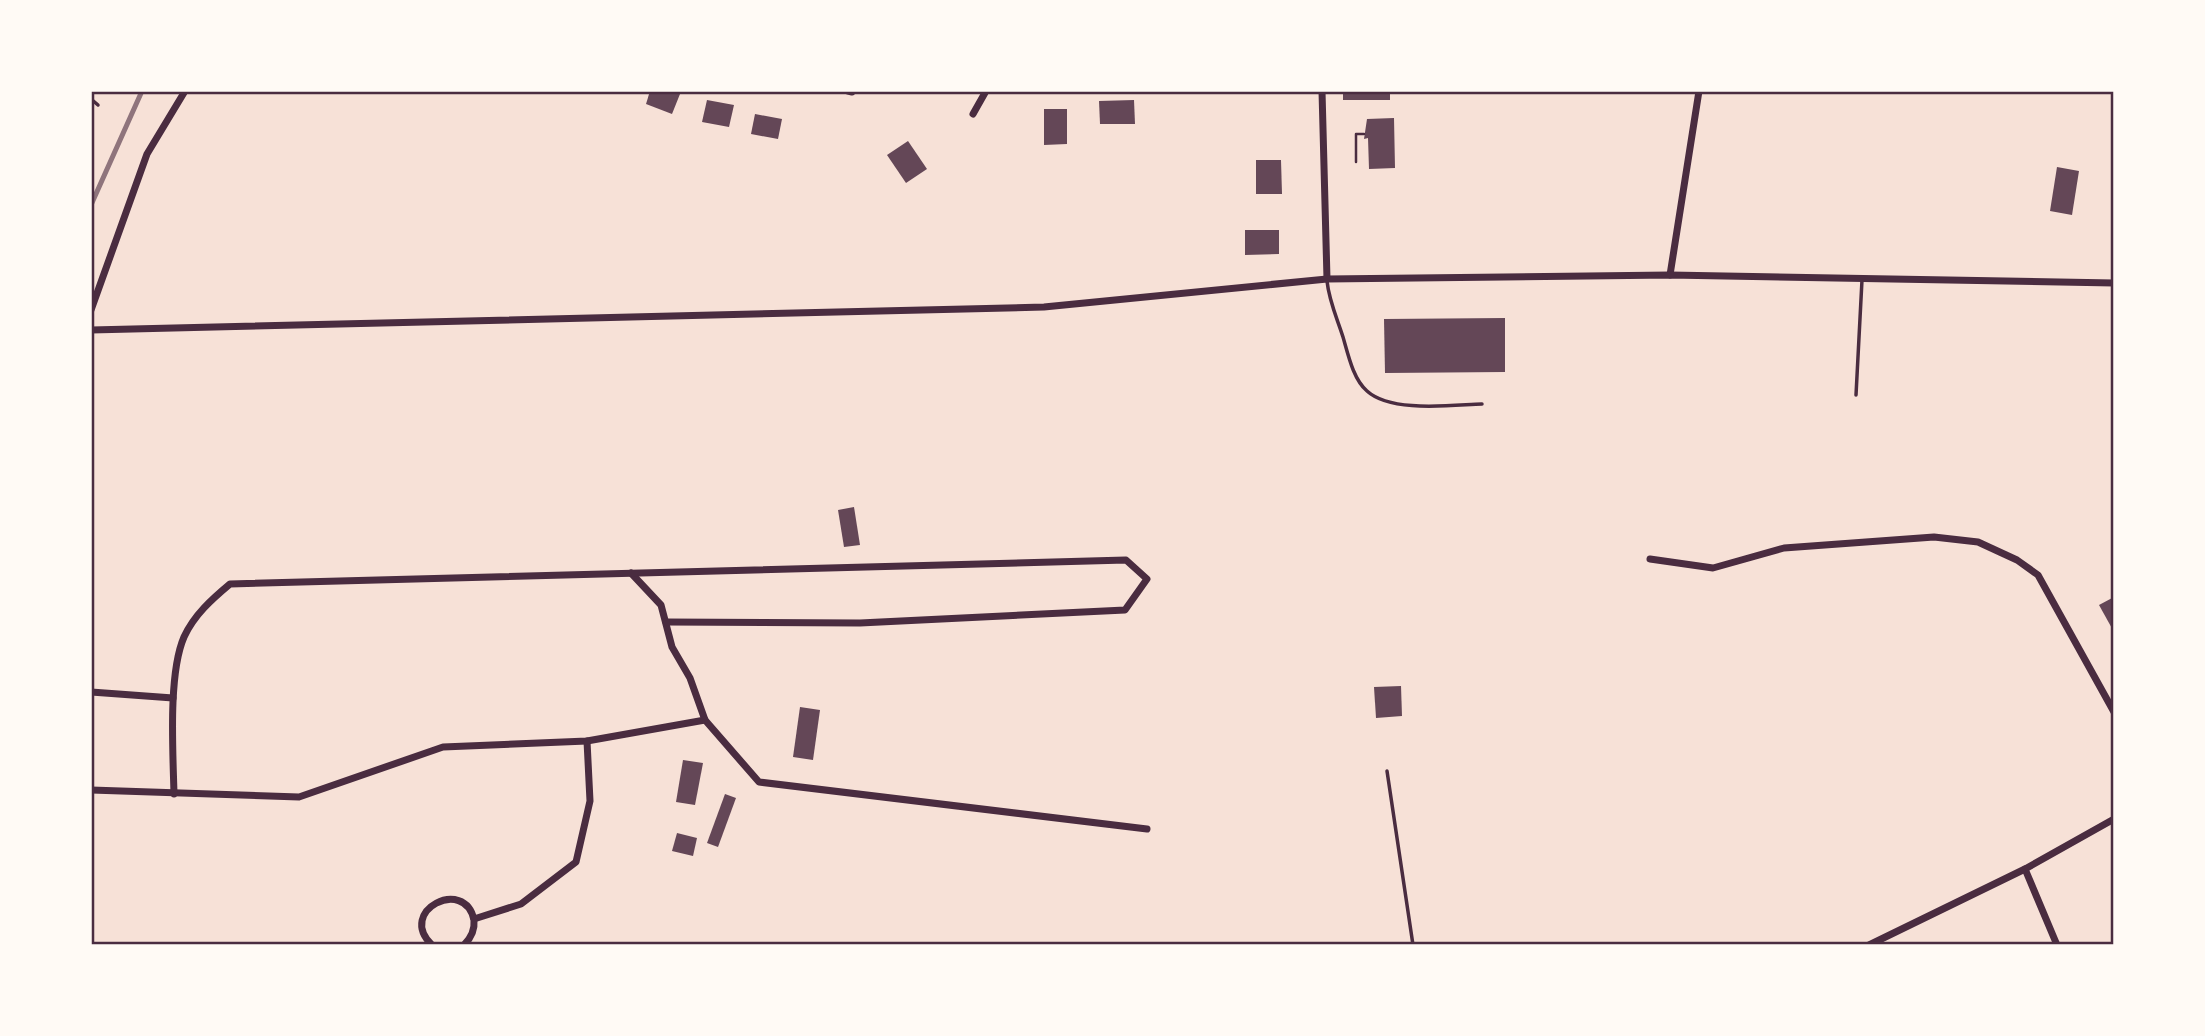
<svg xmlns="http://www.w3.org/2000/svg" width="2205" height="1036" font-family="Commissioner,sans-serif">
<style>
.building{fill:#644757}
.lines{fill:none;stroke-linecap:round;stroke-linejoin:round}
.path{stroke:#4a2c40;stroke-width:2.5}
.service{stroke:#4a2c40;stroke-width:3.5}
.minor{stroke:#4a2c40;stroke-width:7}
.rail{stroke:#8f747c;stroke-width:5}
.neatline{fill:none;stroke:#4a2c40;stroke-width:2.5}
</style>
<rect width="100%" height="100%" fill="#f7e1d7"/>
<g class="building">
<polygon points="650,91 680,94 672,114 646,104"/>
<rect x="1343" y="91" width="47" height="9"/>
<polygon points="707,100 734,105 729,127 702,122"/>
<polygon points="1134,100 1135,124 1100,124 1099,101"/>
<polygon points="1044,109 1067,109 1067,144 1044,145"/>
<polygon points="755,114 782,119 778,139 751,134"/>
<polygon points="1394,118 1395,168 1369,169 1368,138 1364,139 1367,119"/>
<polygon points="908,141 927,169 906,183 887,155"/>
<polygon points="1256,160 1281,160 1282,194 1256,194"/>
<polygon points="2057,167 2079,171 2072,215 2050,211"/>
<polygon points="1245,230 1279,230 1279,254 1245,255"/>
<polygon points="1505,318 1505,372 1385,373 1384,319"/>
<polygon points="854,507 860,545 844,547 838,510"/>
<polygon points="2114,597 2114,632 2099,605"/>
<polygon points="1401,686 1402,716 1376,718 1374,687"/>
<polygon points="800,707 820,710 813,760 793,757"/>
<polygon points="683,760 703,763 695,805 676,802"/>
<polygon points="725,794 736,798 718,847 707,843"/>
<polygon points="677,833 697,838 693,856 672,851"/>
</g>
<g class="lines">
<polyline class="path" points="1356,162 1356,134 1364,134"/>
<g class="service">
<polyline points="91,99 98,105"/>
<path d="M1327,281C1329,301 1337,318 1343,337C1348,354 1353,379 1367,391C1391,413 1452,405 1482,404"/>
<polyline points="1856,395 1862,280"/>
<polyline points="1387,771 1413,945"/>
</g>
<g class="minor">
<polyline points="848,91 852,92"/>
<polyline points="1322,91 1327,279"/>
<polyline points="973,114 986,91"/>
<polyline points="1670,275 1699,91"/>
<polyline points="91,310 147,154 185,91"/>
<polyline points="91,330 1044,307 1327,279 1670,275 2114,283"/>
<polyline points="1650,559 1713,568 1784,548 1934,537 1978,542 2017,560 2038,575 2114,712"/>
<polyline points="631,573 661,605 672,647 690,678 705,720 759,782 1147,829"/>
<polyline points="91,692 173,698"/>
<polyline points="91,790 299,797 443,747 587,741 705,720"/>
<path d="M174,794C173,752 168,674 184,637C194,615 212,599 230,584L1126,560L1147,579L1125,610L860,623L666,622"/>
<polyline points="2025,869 2057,945"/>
<polyline points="474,919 521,904 576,862 590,801 587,741"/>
<path d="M432,945C396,911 465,876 474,920C475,930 471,938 464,945"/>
<polyline points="1869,945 2025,869 2114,819"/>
</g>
<polyline class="rail" points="91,205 142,91"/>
</g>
<rect width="2205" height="1036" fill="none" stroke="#fffaf5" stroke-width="186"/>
<rect x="93" y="93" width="2019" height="850" class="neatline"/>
</svg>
